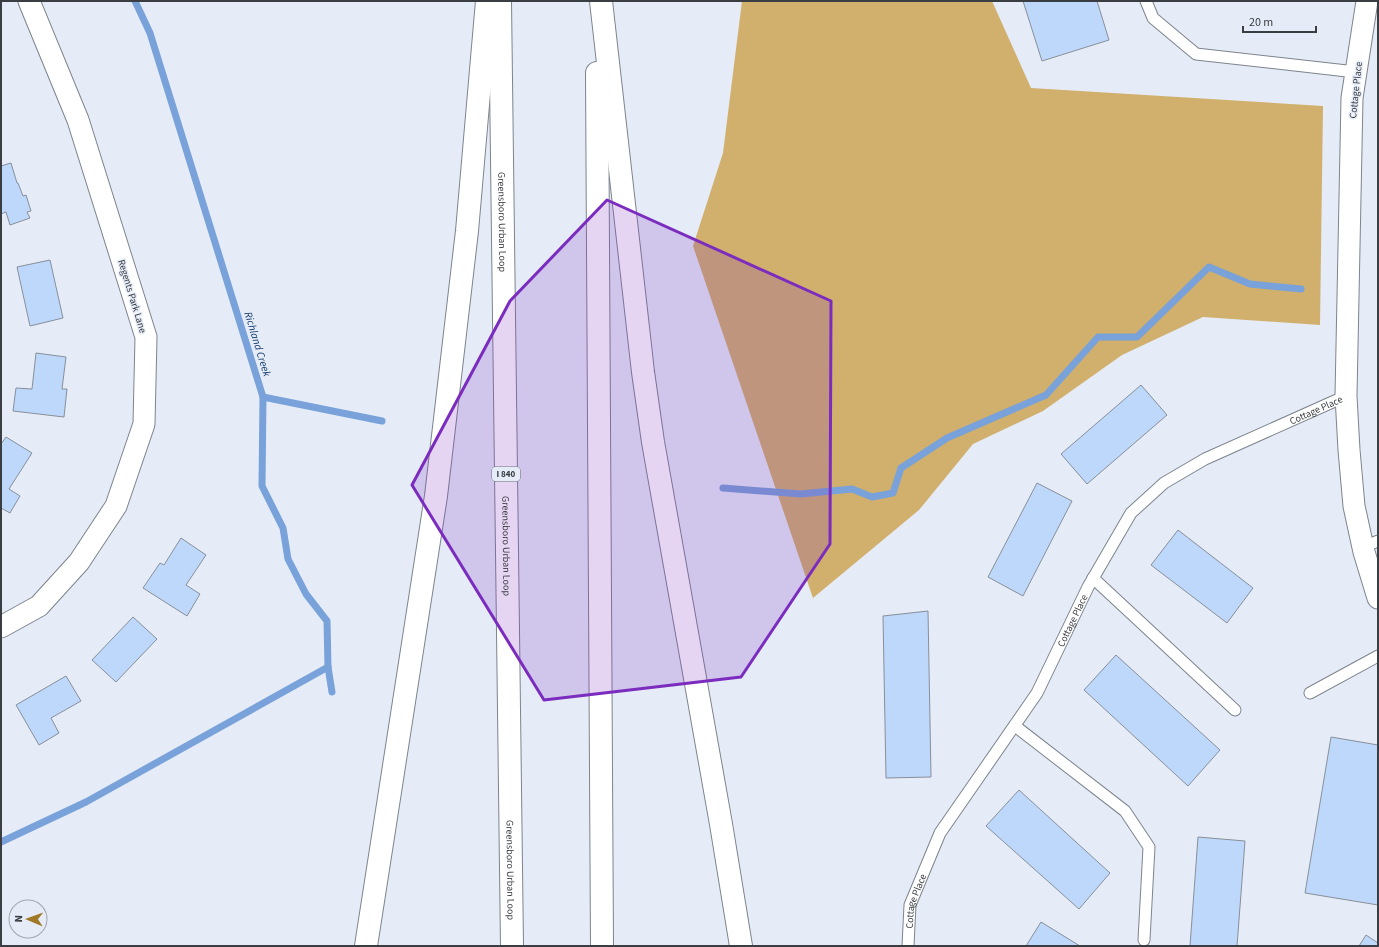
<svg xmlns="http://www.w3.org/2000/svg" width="1379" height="947" font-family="'Source Sans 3',sans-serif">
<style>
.forest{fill:#d1af6d}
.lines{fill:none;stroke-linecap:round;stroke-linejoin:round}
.stream{stroke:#78a2d9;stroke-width:7}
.building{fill:#bdd8fa;stroke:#888f99}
.lane-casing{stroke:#7d848d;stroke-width:13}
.street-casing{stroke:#7d848d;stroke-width:23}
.highway-casing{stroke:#7d848d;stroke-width:24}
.lane{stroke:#fff;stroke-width:11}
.street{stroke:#fff;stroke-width:21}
.highway{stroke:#fff;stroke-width:22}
.marked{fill:#7b2cbf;fill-opacity:0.2;stroke:#7b2cbf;stroke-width:3;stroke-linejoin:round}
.labels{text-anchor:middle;stroke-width:3;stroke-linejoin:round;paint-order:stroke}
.shield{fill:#e5ecf7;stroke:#6d7278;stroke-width:1}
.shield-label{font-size:9px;font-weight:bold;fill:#3a3d41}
.street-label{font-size:10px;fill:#3a3d41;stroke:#e5ecf7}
.water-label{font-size:11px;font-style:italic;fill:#10396b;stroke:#e5ecf7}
</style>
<rect width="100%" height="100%" fill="#e5ecf7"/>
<polygon class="forest" points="742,1 992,1 1031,88 1323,106 1320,325 1203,317 1122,355 1043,411 973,444 919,510 813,598 693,246 723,153"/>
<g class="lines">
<g class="stream">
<polyline points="135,1 150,33 263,397 262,486 283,528 288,559 306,594 327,621 328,667 332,692"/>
<polyline points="263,397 382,421"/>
<polyline points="723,488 801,494 852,489 872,497 893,493 901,468 947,438 1046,395 1098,337 1137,337 1209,267 1250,284 1301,289"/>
<polyline points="1,842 86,802 328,667"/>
</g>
</g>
<g class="building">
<polygon points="1023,1 1097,1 1109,40 1042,61"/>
<polygon points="11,163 17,183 18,183 23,196 26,195 31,211 27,212 30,218 10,225 6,212 1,214 1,166"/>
<polygon points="50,260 63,318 30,326 17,267"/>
<polygon points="36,353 66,357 62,389 67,389 64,417 13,411 16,388 32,389"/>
<polygon points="1141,385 1167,415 1087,484 1061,454"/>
<polygon points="6,437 32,453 9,489 20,496 10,513 1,508 1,444"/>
<polygon points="1037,483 1072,501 1023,596 988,577"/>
<polygon points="1178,530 1253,588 1227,623 1151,565"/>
<polygon points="181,538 206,555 186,585 200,594 187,616 143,588 160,563 164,565"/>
<polygon points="928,611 931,777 886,778 883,616"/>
<polygon points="133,617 157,639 116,682 92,660"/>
<polygon points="1116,655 1220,750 1188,786 1084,690"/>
<polygon points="66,676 81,701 51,718 59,733 39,745 16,705"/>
<polygon points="1331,737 1378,745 1378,905 1305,893"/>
<polygon points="1019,790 1110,873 1079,909 986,826"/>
<polygon points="1198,837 1245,841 1237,946 1190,946"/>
<polygon points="1041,922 1080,946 1026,946"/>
<polygon points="1366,935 1378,943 1378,946 1359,946"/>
</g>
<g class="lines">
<defs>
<g id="lane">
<polyline points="1146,1 1153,18 1196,54 1356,72"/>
<polyline points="1363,547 1378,541"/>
<polyline points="1093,578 1235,710"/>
<polyline points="1310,693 1378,656"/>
<polyline points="1015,726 1125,811 1149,847 1144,940"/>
<path id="s1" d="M908,946L910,905L940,833L1037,693L1088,587L1131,513L1164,483L1205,459L1346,396"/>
</g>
<g id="street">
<polyline points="1367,1 1352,98 1346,396 1349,450 1354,506 1364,552 1378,598"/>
<polyline points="1,627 39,606 79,562 116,506 144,424 146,337 78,120 29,1"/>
</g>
<g id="highway">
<path id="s2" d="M500,1L512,946"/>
<polyline points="601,1 643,372 653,442 721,824 741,946"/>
<polyline points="597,73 602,946"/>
<polyline points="366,946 436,496 467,231 487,1"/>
</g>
</defs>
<use href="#lane" class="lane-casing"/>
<use href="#street" class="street-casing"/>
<use href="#highway" class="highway-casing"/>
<use href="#lane" class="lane"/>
<use href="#street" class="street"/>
<use href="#highway" class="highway"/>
</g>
<path class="marked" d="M607,200L831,301L830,544L741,677L544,700L412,485L510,301Z"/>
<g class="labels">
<rect class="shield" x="492" y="467" width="28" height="14" rx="3"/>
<g class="shield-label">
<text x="506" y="477">I 840</text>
</g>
<g class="street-label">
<text transform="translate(1355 90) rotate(-84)" y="4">Cottage Place</text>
<text dy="4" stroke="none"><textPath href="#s2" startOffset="221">Greensboro Urban Loop</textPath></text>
<text transform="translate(133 296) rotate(73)" y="4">Regents Park Lane</text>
<text dy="4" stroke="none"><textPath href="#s1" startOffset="706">Cottage Place</textPath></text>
<text dy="4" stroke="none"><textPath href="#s2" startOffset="545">Greensboro Urban Loop</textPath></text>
<text dy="4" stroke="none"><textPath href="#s1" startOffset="370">Cottage Place</textPath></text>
<text dy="4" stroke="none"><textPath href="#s2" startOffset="869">Greensboro Urban Loop</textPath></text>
<text dy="4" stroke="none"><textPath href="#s1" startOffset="46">Cottage Place</textPath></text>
</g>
<g class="water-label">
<text transform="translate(258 344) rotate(73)" y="4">Richland Creek</text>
</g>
</g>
<rect width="1379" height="947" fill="none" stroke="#3a3d41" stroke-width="4"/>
<g transform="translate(28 919) rotate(272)"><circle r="19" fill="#e5ecf7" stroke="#a1a6ae"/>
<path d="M0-3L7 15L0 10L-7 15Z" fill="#9f7926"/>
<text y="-6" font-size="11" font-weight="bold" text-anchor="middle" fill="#3a3d41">N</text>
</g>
<path d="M1243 26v6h73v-6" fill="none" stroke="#3a3d41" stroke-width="2"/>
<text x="1249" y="26" font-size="12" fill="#3a3d41" stroke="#e5ecf7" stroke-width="3" paint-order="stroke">20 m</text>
</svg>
